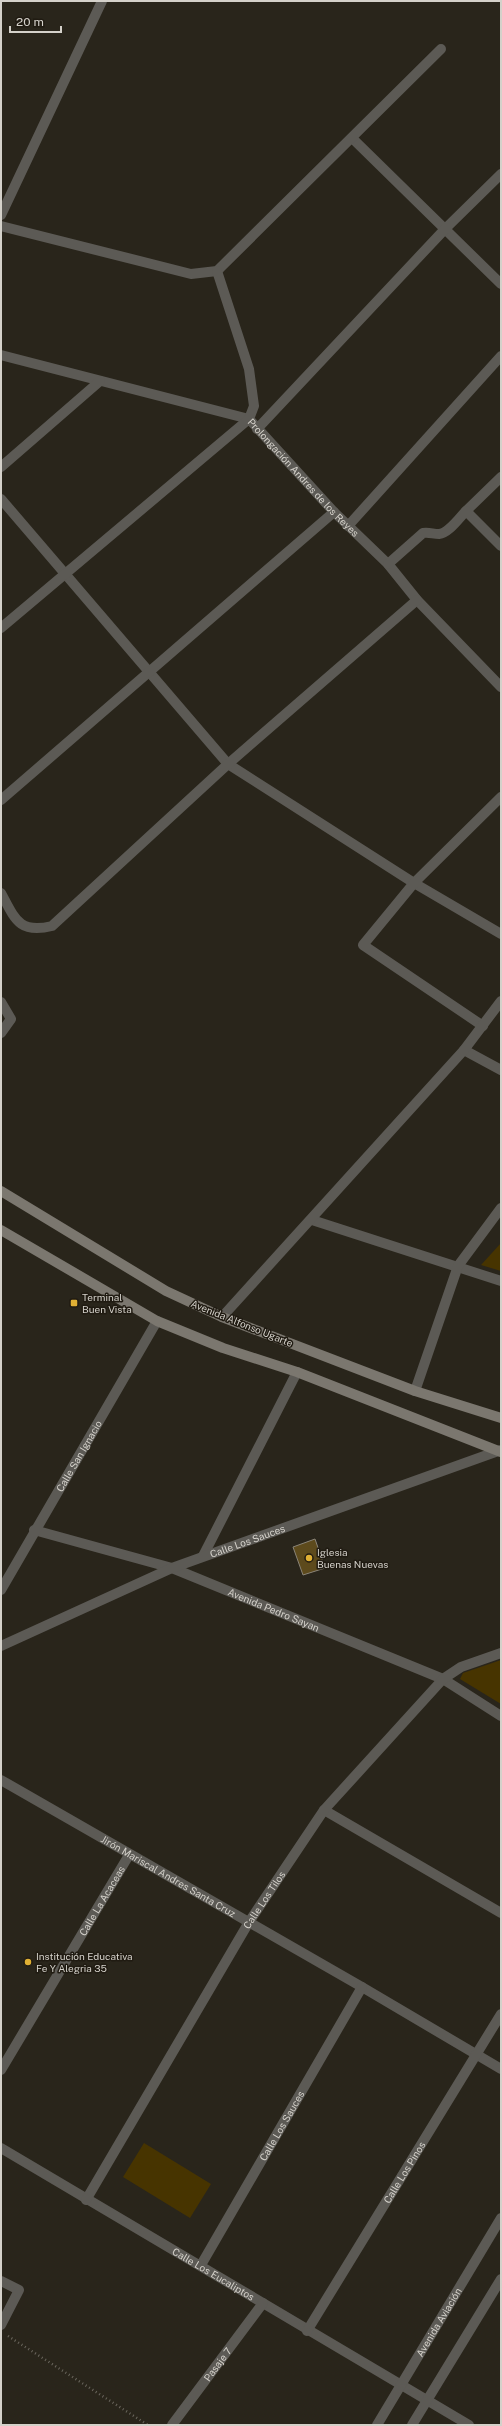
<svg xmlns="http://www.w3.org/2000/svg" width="502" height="2426" font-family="'Public Sans',sans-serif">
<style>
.green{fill:#473400}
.building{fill:#5d4a1c;stroke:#8a8478}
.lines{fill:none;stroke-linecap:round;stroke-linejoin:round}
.path{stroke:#6a665d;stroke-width:2.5;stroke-dasharray:1 3;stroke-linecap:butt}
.minor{stroke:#5c5a55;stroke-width:10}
.tertiary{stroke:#5c5a55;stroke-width:10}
.secondary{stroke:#7b776f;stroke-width:10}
.poi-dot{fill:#e0b034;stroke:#201b12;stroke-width:1.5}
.labels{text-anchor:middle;stroke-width:3;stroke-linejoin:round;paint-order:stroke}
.street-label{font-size:10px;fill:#d4d1ca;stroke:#201b12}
.poi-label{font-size:10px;fill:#d4d1ca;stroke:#201b12;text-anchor:start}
</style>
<rect width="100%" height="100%" fill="#29251b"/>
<g class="green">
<polygon points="501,1243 501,1271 481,1265"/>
<polygon points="501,1660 501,1704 460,1679 463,1673"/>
<polygon points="144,2143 211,2184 190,2218 123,2177"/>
</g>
<polygon class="building" points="315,1539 325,1568 303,1575 293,1547"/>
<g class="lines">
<polyline class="path" points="8,2336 148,2425"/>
<g class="minor">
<polyline points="352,138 501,284"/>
<polyline points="1,215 102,1"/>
<polyline points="1,226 191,274 217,271 441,49"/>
<path id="s1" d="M1,355L249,419L334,512L388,564L417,600L501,687"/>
<polyline points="257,429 445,229 501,174"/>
<polyline points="1,467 100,381"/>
<polyline points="1,499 228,764 414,883 501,934"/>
<polyline points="466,511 501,477"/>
<polyline points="348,526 501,356"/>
<path d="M388,564L423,533C429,532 433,534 439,534C449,533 459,518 466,511L501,546"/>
<polyline points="1,628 249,419 254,406 249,369 217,271"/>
<polyline points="1,800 334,512"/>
<path d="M1,893C15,919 19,934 52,926L228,764L417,600"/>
<polyline points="1,1002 11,1019 1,1033"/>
<polyline points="483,1026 363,945 414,883 501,797"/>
<polyline points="464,1050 501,1070"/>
<polyline points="312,1220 501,1281"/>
<polyline points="222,1317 464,1050 501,1001"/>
<polyline points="415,1391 458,1266 501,1208"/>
<path id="s2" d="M34,1530L172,1568L443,1679L501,1716"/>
<polyline points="203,1556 297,1372"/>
<path id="s3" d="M1,1590L157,1321"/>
<path id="s4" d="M1,1646L172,1568L501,1450"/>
<path id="s5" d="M1,1780L362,1987L501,2069"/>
<polyline points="324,1810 501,1913"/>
<path id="s6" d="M1,2070L129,1855"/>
<path id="s7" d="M1,2148L469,2425"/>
<path id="s8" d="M86,2200L249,1922L324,1810L443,1679L461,1667L501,1653"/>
<path id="s9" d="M201,2265L362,1987"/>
<polyline points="1,2281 19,2290 1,2325"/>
<path id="s10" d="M307,2331L501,2014"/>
<path id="s11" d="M172,2425L263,2303"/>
</g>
<g class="tertiary">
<path id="s12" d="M377,2425L501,2218"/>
<polyline points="412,2425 501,2279"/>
</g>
<g class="secondary">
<polyline points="1,1191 166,1291 222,1317 415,1391 501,1418"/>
<polyline points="1,1230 157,1321 223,1348 297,1372 501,1452"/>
</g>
</g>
<g class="poi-dot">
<rect x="70" y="1299" width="8" height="8" rx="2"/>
<circle cx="309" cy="1558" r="4"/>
<circle cx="28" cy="1962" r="4"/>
</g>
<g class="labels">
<g class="street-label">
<text dy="4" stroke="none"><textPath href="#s1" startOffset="336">Prolongación Andres de los Reyes</textPath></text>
<text transform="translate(242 1323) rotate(22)" y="4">Avenida Alfonso Ugarte</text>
<text dy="4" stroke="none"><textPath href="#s3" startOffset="155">Calle San Ignacio</textPath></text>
<text dy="4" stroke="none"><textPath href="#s4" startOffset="268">Calle Los Sauces</textPath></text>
<text dy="4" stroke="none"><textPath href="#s2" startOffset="253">Avenida Pedro Sayan</textPath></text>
<text dy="4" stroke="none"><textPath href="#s5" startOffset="193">Jirón Mariscal Andres Santa Cruz</textPath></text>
<text dy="4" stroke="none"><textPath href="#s8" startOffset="349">Calle Los Tilos</textPath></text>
<text dy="4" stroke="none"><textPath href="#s6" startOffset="197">Calle La Acaceas</textPath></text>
<text dy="4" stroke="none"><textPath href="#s9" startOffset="161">Calle Los Sauces</textPath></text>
<text dy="4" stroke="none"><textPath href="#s10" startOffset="186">Calle Los Pinos</textPath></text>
<text dy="4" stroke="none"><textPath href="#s7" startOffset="247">Calle Los Eucaliptos</textPath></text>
<text dy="4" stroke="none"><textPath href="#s12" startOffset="120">Avenida Aviación</textPath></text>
<text dy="4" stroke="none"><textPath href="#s11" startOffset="76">Pasaje 7</textPath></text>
</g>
<g class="poi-label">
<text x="82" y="1301">Terminal<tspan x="82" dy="12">Buen Vista</tspan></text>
<text x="317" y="1556">Iglesia<tspan x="317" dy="12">Buenas Nuevas</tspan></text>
<text x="36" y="1960">Institución Educativa<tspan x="36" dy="12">Fe Y Alegria 35</tspan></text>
</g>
</g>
<rect width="502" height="2426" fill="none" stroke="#d4d1ca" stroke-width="4"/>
<path d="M10 26v6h51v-6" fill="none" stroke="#d4d1ca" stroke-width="2"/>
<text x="16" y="26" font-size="12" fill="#d4d1ca" stroke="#201b12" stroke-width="3" paint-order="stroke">20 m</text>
</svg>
